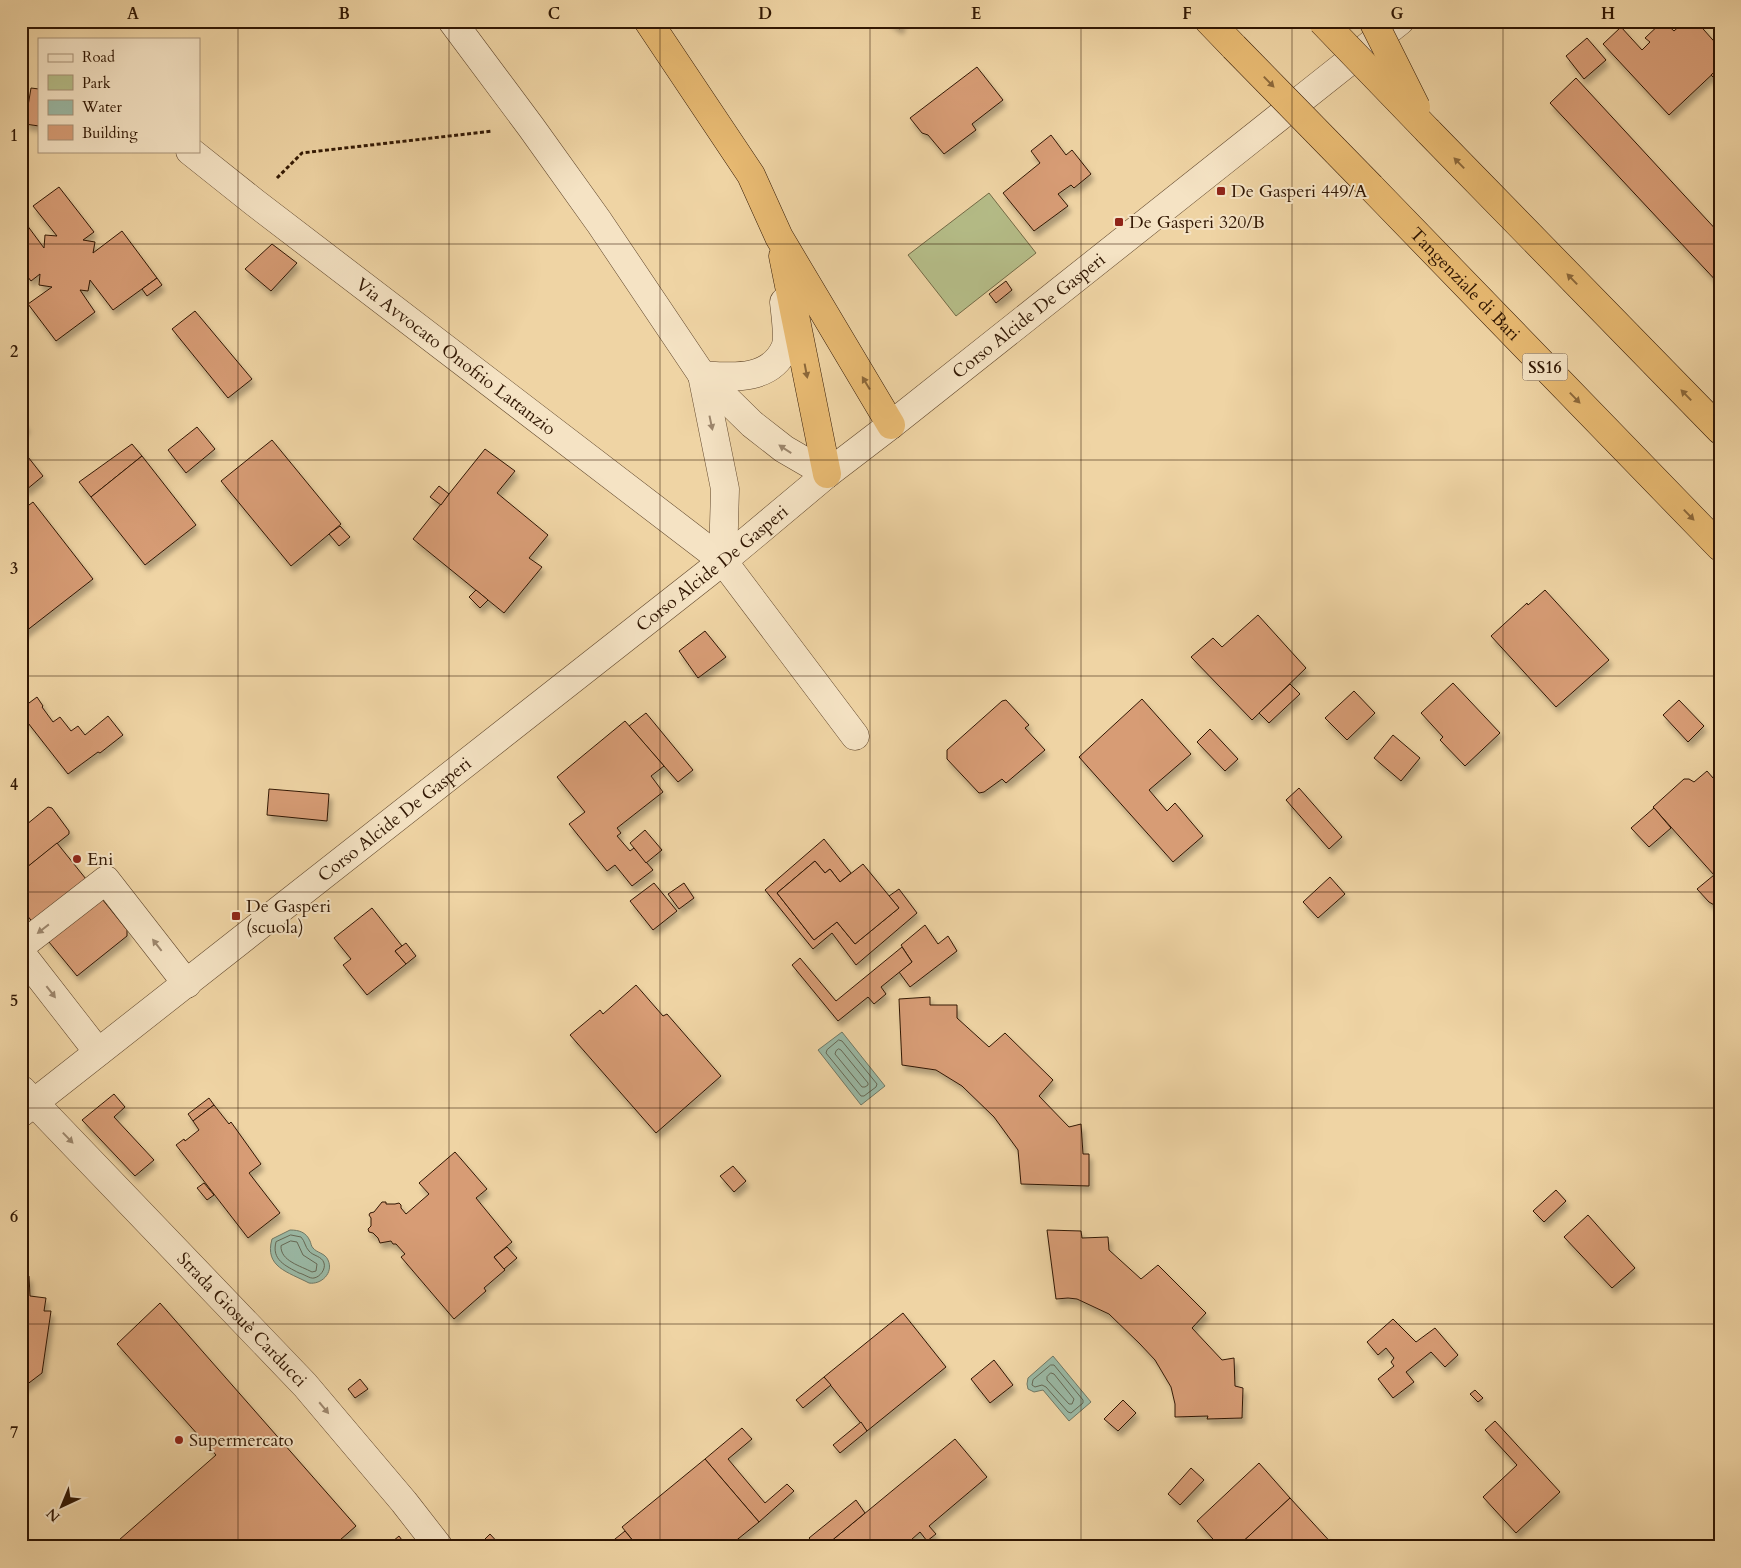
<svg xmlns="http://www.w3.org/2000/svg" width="1741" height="1568" font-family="Cardo,serif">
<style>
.green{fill:#b5bd88;stroke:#736a46}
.water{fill:#9ab8a4;stroke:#707864}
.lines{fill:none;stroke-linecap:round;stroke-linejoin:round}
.shore{stroke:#666854;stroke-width:1}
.building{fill:#d79c75;stroke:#311703;filter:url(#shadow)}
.minor-casing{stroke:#60462b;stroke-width:29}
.highway-casing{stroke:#311703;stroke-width:29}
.path{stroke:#311703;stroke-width:3;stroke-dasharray:4 2.5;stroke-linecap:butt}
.minor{stroke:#f5e3c4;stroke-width:28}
.highway{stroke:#e8ba72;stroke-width:28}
.highway-bridge-casing{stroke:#311703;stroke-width:29;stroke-linecap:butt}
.highway-bridge{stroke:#e8ba72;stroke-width:28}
.oneway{fill:#8c683a}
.oneway2{fill:#9d876d}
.grid{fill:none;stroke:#311703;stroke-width:1;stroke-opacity:0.55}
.poi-dot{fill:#8f2418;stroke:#f5e3c4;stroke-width:2}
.labels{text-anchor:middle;stroke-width:4;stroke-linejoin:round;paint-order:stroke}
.shield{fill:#f5e3c4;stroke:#6c543d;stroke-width:1}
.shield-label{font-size:16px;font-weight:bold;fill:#311703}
.poi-label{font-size:18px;fill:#311703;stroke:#f5e3c4;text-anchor:start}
.street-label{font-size:18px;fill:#311703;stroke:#f5e3c4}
.neatline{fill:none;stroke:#311703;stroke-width:2}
.grid-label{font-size:16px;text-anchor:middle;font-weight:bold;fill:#311703}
</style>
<defs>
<filter id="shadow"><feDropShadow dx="3" dy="5.5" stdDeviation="2.5" flood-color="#0004"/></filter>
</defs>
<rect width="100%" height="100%" fill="#efd4a4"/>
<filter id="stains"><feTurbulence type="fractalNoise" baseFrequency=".004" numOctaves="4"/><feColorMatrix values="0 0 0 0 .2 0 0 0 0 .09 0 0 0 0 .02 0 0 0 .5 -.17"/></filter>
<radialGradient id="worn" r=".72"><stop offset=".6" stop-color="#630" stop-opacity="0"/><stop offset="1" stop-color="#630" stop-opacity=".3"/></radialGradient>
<polygon class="green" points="989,193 1036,253 956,316 908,255"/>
<g class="water">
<polygon points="842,1032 885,1086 861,1105 818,1050"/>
<path d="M290,1230C299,1230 306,1232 310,1241C311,1243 311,1246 313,1248C317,1253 325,1253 328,1260C334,1273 321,1285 309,1283C288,1272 264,1267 272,1239Z"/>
<polygon points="1053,1356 1091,1402 1069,1421 1043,1390 1034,1392 1028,1389 1027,1384 1028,1378"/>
</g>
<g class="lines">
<g class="shore">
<polygon points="839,1040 842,1041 877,1084 876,1087 864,1096 861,1096 826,1053 827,1050"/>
<polygon points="839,1049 841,1050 868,1083 868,1085 865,1087 862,1087 835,1054 836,1051"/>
<path d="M291,1235L301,1237C305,1241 305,1247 309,1251C313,1256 322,1256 324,1263C326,1269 320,1277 314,1278C310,1279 304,1274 299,1273C286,1266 271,1260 276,1242Z"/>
<path d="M291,1241L297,1242L303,1255L317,1264L316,1271L312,1272C301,1266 280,1261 281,1246Z"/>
<polygon points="1051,1365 1054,1365 1083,1400 1083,1403 1071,1413 1068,1412 1046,1387 1042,1385 1035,1387 1032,1385 1033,1380"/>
<polygon points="1051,1373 1054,1374 1074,1399 1072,1404 1069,1404 1047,1380 1047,1377"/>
</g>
</g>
<g class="building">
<polygon points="888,21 903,21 900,29"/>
<polygon points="1663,21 1674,31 1685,21 1696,21 1720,48 1720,67 1669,115 1603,44 1621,27 1642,50 1650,42 1645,38"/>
<polygon points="1587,38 1606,60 1584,79 1566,56"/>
<polygon points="977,67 1003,100 972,124 976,130 944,154 928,135 922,133 910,118"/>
<polygon points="1720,67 1720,84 1711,75"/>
<polygon points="1576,78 1720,234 1720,285 1550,103"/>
<polygon points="31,88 39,89 39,126 25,124"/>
<polygon points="1051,135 1066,155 1072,150 1091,174 1074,188 1071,185 1058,194 1068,206 1034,231 1003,193 1040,163 1031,151"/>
<polygon points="59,187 94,232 83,240 95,242 93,253 122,231 157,278 113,310 90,280 88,291 80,290 95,312 56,341 28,304 52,287 39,285 40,274 31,281 21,268 21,217 44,248 45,235 57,236 33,206"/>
<polygon points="272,244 297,263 271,291 245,269"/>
<polygon points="157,278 162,285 147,296 142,289"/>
<polygon points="1006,281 1012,290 996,303 989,294"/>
<polygon points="195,311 252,379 228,398 172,329"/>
<polygon points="21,420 27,427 21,432"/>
<polygon points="197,427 215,449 186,473 168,450"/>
<polygon points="272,440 341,524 291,566 221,481"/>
<polygon points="132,444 142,456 91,497 79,482"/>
<polygon points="21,448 43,476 26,490 21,484"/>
<polygon points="485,449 515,471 497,493 548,535 529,558 542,567 504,613 413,539"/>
<polygon points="142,456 196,525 145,565 91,497"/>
<polygon points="439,486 449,494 441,505 430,497"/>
<polygon points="33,502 93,579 21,635 21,511"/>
<polygon points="340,526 350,537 339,546 329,534"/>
<polygon points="476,590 488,600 480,608 469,597"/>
<polygon points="1545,590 1609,660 1556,707 1491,636 1527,603 1528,605"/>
<polygon points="1258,615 1306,668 1252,720 1191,657 1213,638 1222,647"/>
<polygon points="705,631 726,657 698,678 679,651"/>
<polygon points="1453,683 1500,733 1465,766 1440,740 1443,737 1421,713"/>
<polygon points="1290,684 1300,694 1269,723 1259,713"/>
<polygon points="1354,691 1375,713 1347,740 1325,718"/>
<polygon points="37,697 43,706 42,707 53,722 60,717 71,731 78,726 85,735 108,716 123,735 100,753 98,752 68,774 21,714 21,709"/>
<polygon points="1142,699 1191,754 1149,790 1167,811 1175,803 1203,836 1173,862 1079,757"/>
<polygon points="1006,700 1029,725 1025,728 1045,750 1006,783 1002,779 984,792 979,793 947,759 947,750 1002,701"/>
<polygon points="1679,700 1704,726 1688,742 1663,715"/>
<polygon points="646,713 693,770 678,782 629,726"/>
<polygon points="625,721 664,766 651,776 663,792 617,828 621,833 617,836 630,851 634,848 653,870 632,886 615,865 607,871 569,824 585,812 557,777"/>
<polygon points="1210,729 1238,759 1225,771 1197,742"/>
<polygon points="1393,735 1420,758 1401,781 1374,758"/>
<polygon points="1707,771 1720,786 1720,905 1716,906 1709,902 1697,889 1714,875 1653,807 1684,779 1689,779 1694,782"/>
<polygon points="1299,788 1342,837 1329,849 1286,800"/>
<polygon points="269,789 329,794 327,821 267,815"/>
<polygon points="48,807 52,808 69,831 69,834 21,872 21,829"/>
<polygon points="1654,808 1671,828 1649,847 1631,828"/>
<polygon points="645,830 662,850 646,863 630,843"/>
<polygon points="824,839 851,873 840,882 830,869 825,873 815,861 777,893 814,940 837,922 855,944 899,908 889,896 899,889 917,913 856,965 832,933 813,949 765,890"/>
<polygon points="57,843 127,930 127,936 77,976 21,908 21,872"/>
<polygon points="815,861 825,873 830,869 840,882 863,864 899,908 855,944 837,922 814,940 777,893"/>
<polygon points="1330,877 1345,894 1318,918 1303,902"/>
<polygon points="654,883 677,911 653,930 630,901"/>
<polygon points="684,883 694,898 679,909 668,894"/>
<polygon points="372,908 402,946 395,951 406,964 367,995 343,965 351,959 334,938"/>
<polygon points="925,925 938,944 948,936 957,951 910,987 899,972 912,962 901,945"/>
<polygon points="406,943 416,956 406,964 395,951"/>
<polygon points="902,947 912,962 881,987 886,994 874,1004 868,997 838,1021 792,965 800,958 836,1001"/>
<polygon points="636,985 663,1016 667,1014 721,1076 656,1133 570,1035 600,1010 603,1014"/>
<polygon points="930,997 930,1005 957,1005 957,1018 989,1047 1005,1033 1053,1080 1039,1096 1069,1127 1081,1124 1083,1154 1089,1154 1089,1186 1021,1184 1018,1150 994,1117 962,1086 936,1070 902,1065 899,999"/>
<polygon points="114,1094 125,1107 114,1117 154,1160 135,1176 82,1120"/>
<polygon points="209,1098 214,1105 193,1121 188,1114"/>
<polygon points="214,1105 229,1124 231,1122 261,1164 249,1173 280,1213 248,1238 176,1145 184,1139 185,1141 199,1130 193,1121"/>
<polygon points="455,1152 487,1189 476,1198 512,1242 494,1257 505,1270 484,1288 486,1291 454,1319 401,1257 405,1254 396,1244 393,1244 391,1241 380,1243 378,1238 373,1233 369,1232 368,1229 371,1226 371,1218 369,1215 370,1213 374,1212 382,1202 386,1202 386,1204 395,1204 399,1203 401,1205 401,1208 406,1214 429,1194 419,1183"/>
<polygon points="733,1166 746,1181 734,1192 720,1176"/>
<polygon points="204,1183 214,1195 207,1200 197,1188"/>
<polygon points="1556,1190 1566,1201 1544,1222 1533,1211"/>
<polygon points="1588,1215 1635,1268 1612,1288 1564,1237"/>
<polygon points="1047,1230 1081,1231 1082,1238 1108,1237 1109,1250 1141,1279 1158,1265 1206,1313 1192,1328 1222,1360 1234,1358 1235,1386 1243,1388 1242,1418 1207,1419 1208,1416 1175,1417 1175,1404 1171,1387 1155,1360 1140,1344 1109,1314 1077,1299 1068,1298 1056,1299"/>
<polygon points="507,1247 517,1258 504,1269 494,1257"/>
<polygon points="29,1276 30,1296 46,1298 44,1311 51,1311 42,1373 21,1389 21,1277"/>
<polygon points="160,1303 356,1526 332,1547 111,1547 216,1455 117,1344"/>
<polygon points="903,1313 946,1367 867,1431 824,1377"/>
<polygon points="1393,1319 1416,1342 1435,1328 1458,1355 1445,1367 1431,1352 1406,1372 1414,1382 1393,1398 1378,1379 1394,1366 1391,1362 1394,1358 1386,1348 1378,1355 1367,1342"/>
<polygon points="994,1360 1013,1385 990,1403 971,1379"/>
<polygon points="824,1377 831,1385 803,1408 796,1400"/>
<polygon points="360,1379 368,1389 355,1398 348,1389"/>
<polygon points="1475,1390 1483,1398 1478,1402 1470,1394"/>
<polygon points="1123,1400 1136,1413 1118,1431 1104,1419"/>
<polygon points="1495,1421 1560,1492 1516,1533 1483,1497 1517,1465 1485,1430"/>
<polygon points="861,1422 867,1431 840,1453 833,1445"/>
<polygon points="742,1428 752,1439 728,1459 765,1503 787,1484 794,1491 759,1522 705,1459"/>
<polygon points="955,1439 987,1477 929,1526 936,1534 927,1541 920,1532 903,1547 824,1547"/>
<polygon points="705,1459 759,1522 728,1547 638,1547 622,1527"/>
<polygon points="1259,1463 1290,1498 1237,1547 1220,1547 1197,1521"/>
<polygon points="1191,1468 1204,1480 1180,1505 1168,1494"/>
<polygon points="1290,1498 1335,1547 1237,1547"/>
<polygon points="856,1500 865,1513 824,1547 817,1547 809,1538"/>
<polygon points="625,1531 638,1547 605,1547"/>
<polygon points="490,1534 500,1545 498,1547 483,1547 480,1544"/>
<polygon points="399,1536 407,1547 386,1547"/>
<polygon points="1576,1542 1580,1547 1570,1547"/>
</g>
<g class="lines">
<defs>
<g id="minor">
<polyline points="452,21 531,127 599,222 702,375 752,424 784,449 827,474"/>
<path id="s1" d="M190,151L254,202L723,561L855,736"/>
<path d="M702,375C731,377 770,382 785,348C789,339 785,312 784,302"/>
<polyline points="702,375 725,489 723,561"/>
<polyline points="21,946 106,880 187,984"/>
<polyline points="21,953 98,1052"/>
<path id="s2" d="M22,1090L305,1385L404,1502L439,1547"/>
<path id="s3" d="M21,1113L723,561L827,474L891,425L1400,21"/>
</g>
<g id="highway">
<polyline points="648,21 751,175 779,237 891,425"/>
<polyline points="1209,21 1234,47"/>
<polyline points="1428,131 1720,430"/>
<path id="s4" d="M1371,187L1720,547"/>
<polyline points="783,256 827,474"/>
</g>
</defs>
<use href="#minor" class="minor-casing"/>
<use href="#highway" class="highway-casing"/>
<polyline class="path" points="277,178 302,153 492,131"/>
<use href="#minor" class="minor"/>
<use href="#highway" class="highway"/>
<defs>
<g id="highway-bridge">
<polyline points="1322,21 1428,131"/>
<polyline points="1373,21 1416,107"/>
<polyline points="1234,47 1371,187"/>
</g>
</defs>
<use href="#highway-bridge" class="highway-bridge-casing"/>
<use href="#highway-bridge" class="highway-bridge"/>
</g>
<defs><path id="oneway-solid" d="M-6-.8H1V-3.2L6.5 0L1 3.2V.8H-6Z" transform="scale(1.25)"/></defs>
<g class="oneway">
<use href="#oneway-solid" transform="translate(1269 82) rotate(46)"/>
<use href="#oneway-solid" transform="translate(1459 163) rotate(-134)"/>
<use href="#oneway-solid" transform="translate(1572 279) rotate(-134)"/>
<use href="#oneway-solid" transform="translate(806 371) rotate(79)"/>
<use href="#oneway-solid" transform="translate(866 383) rotate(-121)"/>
<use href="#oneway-solid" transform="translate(1686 395) rotate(-134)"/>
<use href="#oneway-solid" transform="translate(1575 398) rotate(46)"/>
<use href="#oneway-solid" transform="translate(1689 515) rotate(46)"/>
</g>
<g class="oneway2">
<use href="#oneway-solid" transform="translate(711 423) rotate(78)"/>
<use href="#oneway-solid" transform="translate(785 449) rotate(-147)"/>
<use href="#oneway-solid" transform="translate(43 929) rotate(142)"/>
<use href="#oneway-solid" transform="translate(157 945) rotate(-128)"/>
<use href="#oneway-solid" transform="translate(51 992) rotate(52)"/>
<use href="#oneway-solid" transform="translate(68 1138) rotate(46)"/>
<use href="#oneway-solid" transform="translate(324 1408) rotate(50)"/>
</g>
<path class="grid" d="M238,21V1547M449,21V1547M660,21V1547M870,21V1547M1081,21V1547M1292,21V1547M1503,21V1547M21,244H1720M21,460H1720M21,676H1720M21,892H1720M21,1108H1720M21,1324H1720"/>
<g class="poi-dot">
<rect x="1216" y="186" width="10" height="10" rx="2.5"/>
<rect x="1114" y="217" width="10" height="10" rx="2.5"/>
<circle cx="77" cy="859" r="5"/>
<rect x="231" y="911" width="10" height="10" rx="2.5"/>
<circle cx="179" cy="1440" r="5"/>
</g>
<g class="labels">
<rect class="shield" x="1522.5" y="353.5" width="45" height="27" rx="4"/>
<g class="shield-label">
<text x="1545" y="373">SS16</text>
</g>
<g class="poi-label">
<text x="1231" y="197">De Gasperi 449/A</text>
<text x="1129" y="228">De Gasperi 320/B</text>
<text x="87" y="865">Eni</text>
<text x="246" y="912">De Gasperi<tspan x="246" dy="21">(scuola)</tspan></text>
<text x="189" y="1446">Supermercato</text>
</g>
<g class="street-label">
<text dy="6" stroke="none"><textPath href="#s4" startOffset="135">Tangenziale di Bari</textPath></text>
<text dy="6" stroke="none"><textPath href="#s3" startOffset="1285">Corso Alcide De Gasperi</textPath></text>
<text dy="6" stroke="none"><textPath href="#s1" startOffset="336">Via Avvocato Onofrio Lattanzio</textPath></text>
<text dy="6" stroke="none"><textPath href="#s3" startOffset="880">Corso Alcide De Gasperi</textPath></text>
<text dy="6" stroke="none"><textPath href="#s3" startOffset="475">Corso Alcide De Gasperi</textPath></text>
<text dy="6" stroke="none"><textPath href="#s2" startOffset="318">Strada Giosuè Carducci</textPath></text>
</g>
</g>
<rect width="1741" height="1568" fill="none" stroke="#efd4a4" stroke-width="55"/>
<rect x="38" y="38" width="162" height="115" fill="#f5e3c4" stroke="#a79177"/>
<rect x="48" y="54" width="25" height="8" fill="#f5e3c4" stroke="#a79177"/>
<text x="82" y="62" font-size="15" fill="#311703">Road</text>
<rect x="48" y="75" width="25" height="15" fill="#b5bd88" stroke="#a79177"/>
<text x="82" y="88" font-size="15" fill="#311703">Park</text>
<rect x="48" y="100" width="25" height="15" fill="#9ab8a4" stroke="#a79177"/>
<text x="82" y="112" font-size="15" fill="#311703">Water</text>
<rect x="48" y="125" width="25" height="15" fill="#d79c75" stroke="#a79177"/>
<text x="82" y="138" font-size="15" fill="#311703">Building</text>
<g transform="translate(62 1506) rotate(224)" stroke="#f5e3c4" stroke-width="4" paint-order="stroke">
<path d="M0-4L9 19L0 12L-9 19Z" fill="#311703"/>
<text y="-8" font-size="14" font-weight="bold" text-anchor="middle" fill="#311703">N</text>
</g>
<rect x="28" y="28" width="1686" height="1512" class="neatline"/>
<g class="grid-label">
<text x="133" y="19">A</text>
<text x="344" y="19">B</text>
<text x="554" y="19">C</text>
<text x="765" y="19">D</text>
<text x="976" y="19">E</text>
<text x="1187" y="19">F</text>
<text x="1397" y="19">G</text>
<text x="1608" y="19">H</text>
<text x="14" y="141">1</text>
<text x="14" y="357">2</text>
<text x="14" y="574">3</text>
<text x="14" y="790">4</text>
<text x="14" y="1006">5</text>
<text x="14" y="1222">6</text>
<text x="14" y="1438">7</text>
</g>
<rect width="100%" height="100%" filter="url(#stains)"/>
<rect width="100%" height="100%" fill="url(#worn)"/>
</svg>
